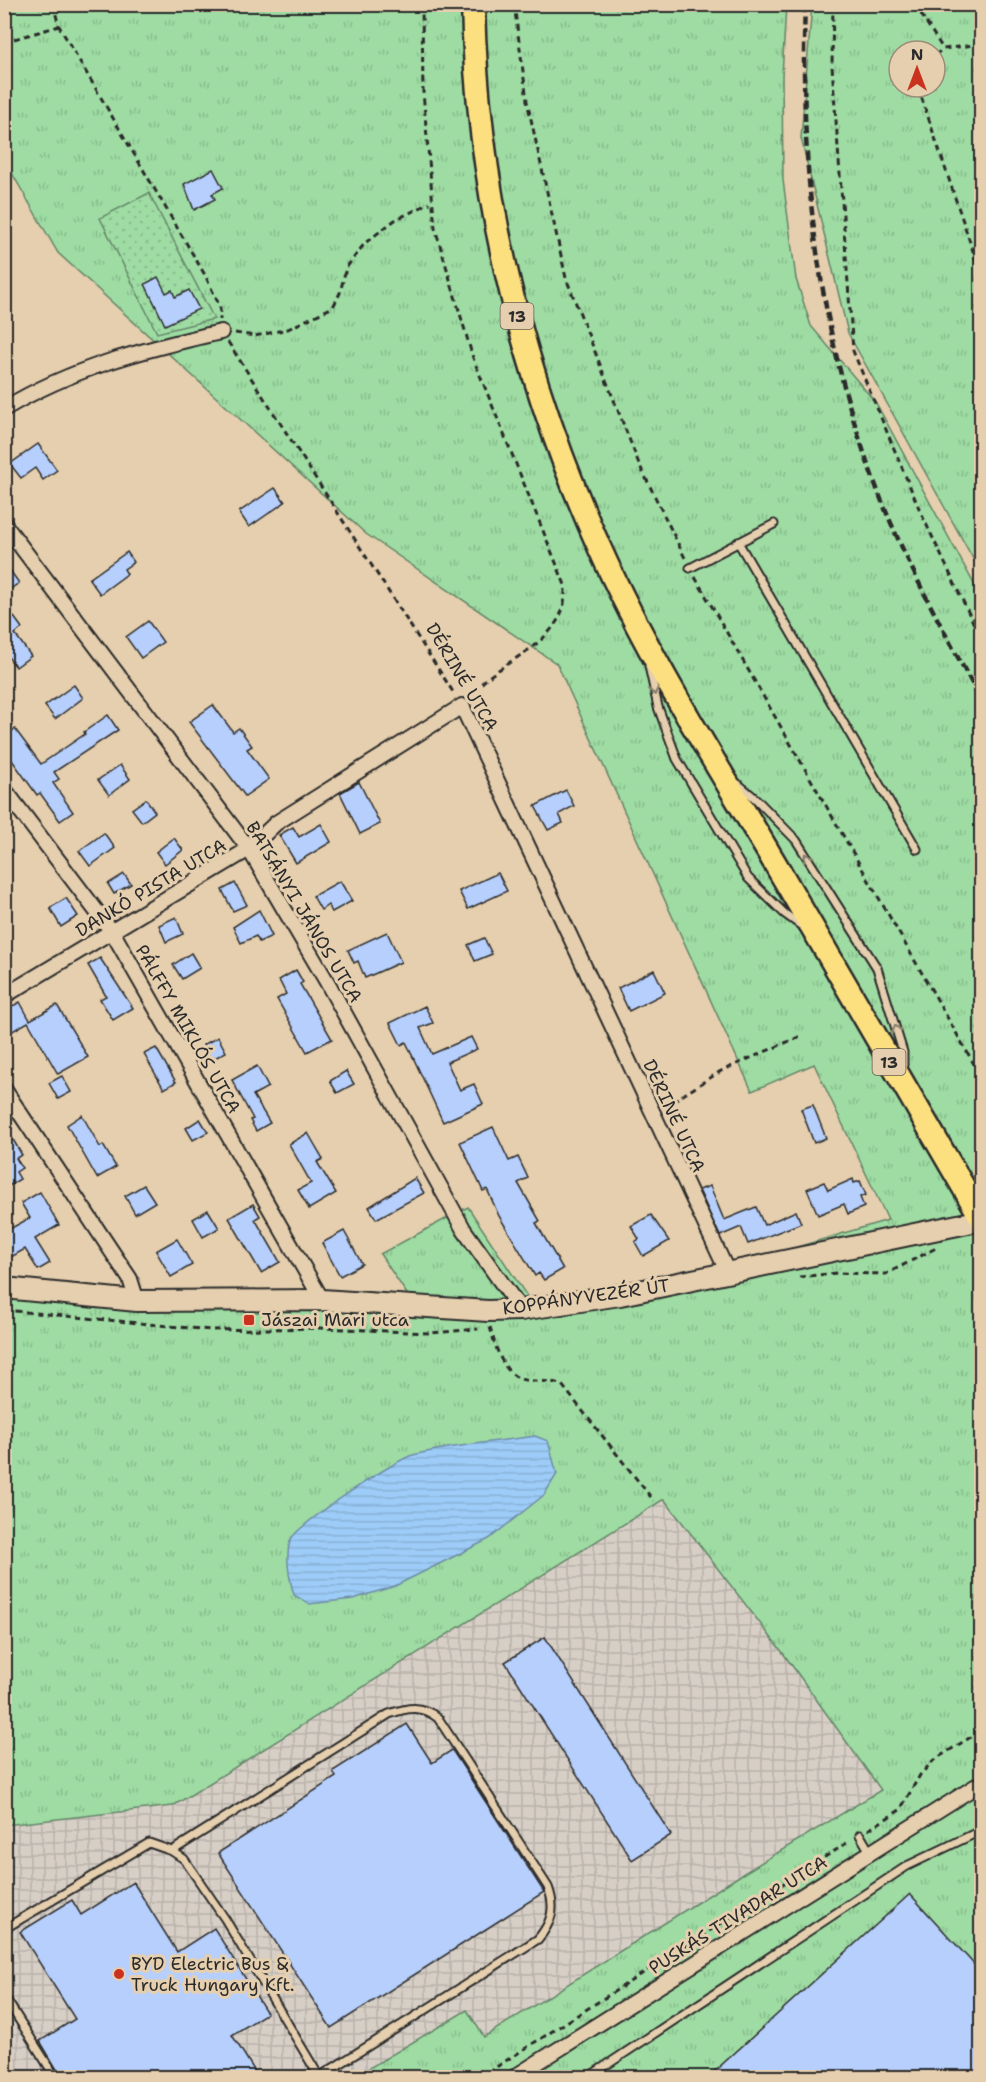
<svg xmlns="http://www.w3.org/2000/svg" width="986" height="2082" font-family="'Shantell Sans',sans-serif">
<style>
.industrial{fill:url(#industrial-grid)}
.grass{fill:url(#grass-tufts);stroke:#648467;stroke-width:1.5;fill-rule:evenodd}
.garden{fill:url(#garden-dots);stroke:#648467;stroke-width:1.5}
.water{fill:url(#water-rules);stroke:#6f8ca6;stroke-width:1.5}
.building{fill:#b6cffd;stroke:#2b2b2b;stroke-width:1.5}
.lines{fill:none;stroke-linecap:round;stroke-linejoin:round}
.lane-casing{stroke:#2b2b2b;stroke-width:11}
.street-casing{stroke:#2b2b2b;stroke-width:18}
.secondary-casing{stroke:#2b2b2b;stroke-width:24}
.primary-casing{stroke:#2b2b2b;stroke-width:27}
.path{stroke:#2b2b2b;stroke-width:3;stroke-dasharray:6 4.5;stroke-linecap:butt}
.lane{stroke:#e5cfae;stroke-width:7}
.street{stroke:#e5cfae;stroke-width:14}
.secondary{stroke:#e5cfae;stroke-width:20}
.primary{stroke:#fce080;stroke-width:22}
.rail{stroke:#2b2b2b;stroke-width:4.5;stroke-dasharray:9 4.5;stroke-linecap:butt}
.oneway{stroke:#887d6c}
.poi-dot{fill:#c8321e;stroke:#e5cfae;stroke-width:2}
.labels{text-anchor:middle;stroke-width:6;stroke-linejoin:round;paint-order:stroke}
.shield{fill:#e5cfae;stroke:#635c52;stroke-width:1.5}
.shield-label{font-size:16px;font-weight:bold;fill:#2b2b2b}
.street-label{font-size:18px;fill:#2b2b2b;stroke:#e5cfae}
.poi-label{font-size:18px;fill:#2b2b2b;stroke:#e5cfae;text-anchor:start}
</style>
<defs>
<pattern id="industrial-grid" width="8" height="8" patternUnits="userSpaceOnUse" patternTransform="scale(1.5)"><rect width="8" height="8" fill="#d7cfc6"/><path d="M0 4h8M4 0v8" fill="none" stroke="#b9b2aa"/></pattern>
<pattern id="grass-tufts" width="24" height="20" patternUnits="userSpaceOnUse" patternTransform="scale(1.5)"><rect width="24" height="20" fill="#9edca3"/><path d="M3 7l-1-3M5 7V3M7 7l1-3M15 17l-1-3M17 17v-4M19 17l1-3" fill="none" stroke="#88bd8c"/></pattern>
<pattern id="garden-dots" width="8" height="8" patternUnits="userSpaceOnUse" patternTransform="scale(1.5)"><rect width="8" height="8" fill="#9edca3"/><path d="M2 2h.1M6 6h.1" fill="none" stroke="#88bd8c" stroke-width="1.8" stroke-linecap="round"/></pattern>
<pattern id="water-rules" width="6" height="5" patternUnits="userSpaceOnUse" patternTransform="scale(1.5)"><rect width="6" height="5" fill="#9dccf8"/><path d="M0 2.5h6" fill="none" stroke="#87afd5"/></pattern>
</defs>
<rect width="100%" height="100%" fill="#e5cfae"/>
<filter id="ink" filterUnits="userSpaceOnUse"><feTurbulence type="fractalNoise" baseFrequency=".0167" numOctaves="2"/><feDisplacementMap in="SourceGraphic" scale="12" xChannelSelector="R" yChannelSelector="G"/><feConvolveMatrix kernelMatrix="1 2 1 2 8 2 1 2 1" color-interpolation-filters="sRGB"/></filter>
<g filter="url(#ink)">
<polygon class="industrial" points="664,1499 783,1653 881,1790 744,1873 484,2038 466,2010 354,2078 5,2077 4,1825 173,1806"/>
<g class="grass">
<polygon points="4,5 786,5 782,76 783,180 796,279 811,326 876,403 981,597 981,2077 354,2077 467,2010 484,2037 744,1873 881,1790 783,1653 664,1499 173,1806 5,1825 5,1278 116,1291 333,1290 411,1300 380,1254 468,1207 528,1298 603,1286 608,1292 706,1274 888,1220 814,1064 752,1091 557,664 366,534 58,253 5,161"/>
<path d="M812,5H981V573L848,333L801,138ZM899,51H935V87H899Z"/>
</g>
<polygon class="garden" points="149,193 214,319 157,333 100,218"/>
<path class="water" d="M535,1436L548,1441L557,1474L544,1495L489,1539L395,1586L353,1599L309,1604L294,1595C289,1578 285,1558 290,1541C295,1526 396,1459 413,1455C453,1445 495,1442 535,1436Z"/>
<g class="building">
<polygon points="213,169 223,188 212,194 215,199 194,210 184,184"/>
<polygon points="158,277 166,293 172,290 175,297 189,290 199,309 165,325 145,284"/>
<polygon points="38,444 57,470 43,480 35,468 21,478 10,464"/>
<polygon points="275,488 285,502 249,527 239,512"/>
<polygon points="127,552 134,562 124,569 127,574 100,594 89,579"/>
<polygon points="4,562 19,583 4,593"/>
<polygon points="14,617 22,628 15,634 31,656 16,667 4,652 4,619 7,622"/>
<polygon points="148,621 163,642 141,658 126,637"/>
<polygon points="74,685 83,698 55,719 45,706"/>
<polygon points="213,705 233,732 239,728 252,746 247,749 269,779 245,796 189,722"/>
<polygon points="108,715 118,730 54,772 59,779 53,783 73,812 60,821 40,793 37,795 4,749 4,736 15,729 41,764 85,734 84,732"/>
<polygon points="120,765 130,779 109,795 98,780"/>
<polygon points="359,782 380,824 360,834 340,793"/>
<polygon points="566,790 574,806 559,814 563,823 548,830 535,806"/>
<polygon points="146,799 155,812 142,822 132,809"/>
<polygon points="321,824 331,842 296,863 279,835 293,827 299,837"/>
<polygon points="104,833 115,848 90,866 79,851"/>
<polygon points="174,838 183,850 165,864 156,852"/>
<polygon points="498,873 507,891 468,909 459,891"/>
<polygon points="124,874 131,884 114,894 108,884"/>
<polygon points="340,881 352,901 332,912 328,905 321,910 313,896"/>
<polygon points="235,883 247,905 233,911 222,890"/>
<polygon points="66,898 78,916 61,927 50,908"/>
<polygon points="259,910 272,936 259,942 256,936 241,943 233,927"/>
<polygon points="176,917 183,934 166,942 159,925"/>
<polygon points="387,932 401,962 365,978 358,961 354,963 348,950"/>
<polygon points="484,938 492,954 475,961 468,945"/>
<polygon points="191,953 200,968 182,979 173,965"/>
<polygon points="100,958 133,1008 113,1020 100,999 106,996 88,965"/>
<polygon points="296,970 303,982 300,984 332,1039 307,1052 277,999 286,994 279,980"/>
<polygon points="654,970 665,993 629,1011 618,988"/>
<polygon points="20,1002 30,1020 57,1005 88,1057 58,1074 28,1022 4,1036 4,1011"/>
<polygon points="425,1006 433,1023 420,1028 432,1054 471,1037 477,1049 447,1062 460,1090 474,1084 483,1104 443,1122 406,1042 401,1045 390,1023"/>
<polygon points="218,1037 226,1052 211,1060 203,1045"/>
<polygon points="156,1048 176,1082 164,1089 144,1054"/>
<polygon points="257,1066 268,1087 253,1095 270,1123 256,1131 250,1120 253,1119 232,1080"/>
<polygon points="346,1071 354,1084 337,1093 330,1081"/>
<polygon points="62,1076 71,1092 58,1099 49,1083"/>
<polygon points="813,1105 826,1138 814,1143 801,1109"/>
<polygon points="82,1115 100,1147 103,1145 116,1167 97,1178 67,1125"/>
<polygon points="200,1119 208,1132 193,1140 186,1128"/>
<polygon points="4,1124 22,1155 16,1158 22,1168 16,1172 20,1179 4,1189"/>
<polygon points="493,1127 509,1161 518,1157 528,1178 518,1183 540,1221 536,1223 563,1269 544,1280 539,1273 535,1276 499,1216 487,1189 483,1191 460,1142"/>
<polygon points="308,1133 323,1159 317,1162 336,1193 309,1209 298,1190 311,1183 289,1144"/>
<polygon points="415,1178 424,1193 376,1219 369,1207"/>
<polygon points="853,1179 854,1183 860,1181 866,1195 860,1197 864,1207 848,1214 844,1204 818,1215 807,1189 824,1182 828,1190"/>
<polygon points="144,1185 155,1202 135,1214 125,1196"/>
<polygon points="710,1186 724,1220 756,1207 764,1225 796,1211 801,1223 748,1244 741,1227 720,1236 699,1190"/>
<polygon points="40,1192 59,1225 35,1239 50,1263 38,1270 25,1249 4,1261 4,1232 30,1218 21,1203"/>
<polygon points="253,1204 260,1216 255,1219 280,1262 261,1273 229,1218"/>
<polygon points="208,1210 219,1228 203,1237 193,1219"/>
<polygon points="651,1215 669,1241 643,1256 635,1242 639,1239 631,1226"/>
<polygon points="344,1231 362,1264 340,1276 322,1243"/>
<polygon points="177,1239 192,1265 171,1277 156,1251"/>
<polygon points="545,1637 671,1835 632,1860 505,1662"/>
<polygon points="407,1724 432,1763 452,1750 544,1892 331,2028 218,1853 336,1777 333,1771"/>
<polygon points="133,1882 177,1952 214,1928 267,2013 232,2035 259,2078 62,2078 40,2041 75,2019 20,1932 72,1900 81,1915"/>
<polygon points="910,1894 981,1972 981,2078 707,2078"/>
</g>
<g class="lines">
<defs>
<g id="lane">
<polyline points="738,542 917,849"/>
<polyline points="690,568 774,524"/>
<polyline points="649,666 658,707 677,759 748,878 785,914 803,927"/>
<polyline points="738,784 756,799 796,840 877,968 903,1052 903,1069"/>
<polyline points="860,1835 870,1852"/>
<path d="M172,1851L389,1714C409,1707 421,1705 438,1718L548,1887C556,1908 552,1922 538,1939L319,2077"/>
<polyline points="4,1929 149,1843 172,1851 184,1859 225,1919 320,2078"/>
<polyline points="4,1996 56,2078"/>
<polyline points="587,2078 907,1866 982,1830"/>
</g>
<g id="street">
<path d="M4,409C71,368 146,349 221,332"/>
<polyline points="4,524 249,849 327,982 464,1230 521,1310"/>
<polyline points="4,789 113,933 322,1300"/>
<polyline points="4,996 249,849 276,823 462,706 728,1273"/>
<polyline points="4,1089 130,1279 137,1301"/>
<polyline points="513,2078 981,1783"/>
</g>
<polyline id="secondary" points="4,1288 137,1301 322,1300 488,1311 521,1310 620,1295 982,1220"/>
<path id="primary" d="M473,4C477,193 523,377 600,549C651,663 720,769 783,877C850,990 915,1105 982,1219"/>
</defs>
<use href="#lane" class="lane-casing"/>
<use href="#street" class="street-casing"/>
<use href="#secondary" class="secondary-casing"/>
<use href="#primary" class="primary-casing"/>
<g class="path">
<polyline points="53,4 59,26 205,275 220,307 220,320"/>
<path d="M422,4L423,92L435,228L473,358L565,585C565,592 565,601 563,608C549,651 496,661 471,695"/>
<polyline points="514,4 527,101 566,278 639,464 685,558"/>
<polyline points="833,4 832,66 853,351 921,513 982,641"/>
<polyline points="920,4 919,11 943,49 982,44"/>
<polyline points="4,42 59,26"/>
<polyline points="935,55 943,49"/>
<polyline points="921,87 920,93 982,278"/>
<polyline points="235,333 255,336 288,329 333,307 340,293 346,268 365,243 395,220 430,203"/>
<polyline points="228,342 455,695"/>
<polyline points="695,577 982,1078"/>
<polyline points="664,1107 721,1071 801,1036"/>
<polyline points="799,1277 837,1273 886,1274 936,1248"/>
<polyline points="4,1310 211,1330 321,1328 431,1333 478,1329"/>
<path d="M490,1327C495,1345 503,1377 525,1380C537,1382 550,1380 562,1385L654,1501"/>
<polyline points="868,1830 900,1810 920,1775 934,1760 982,1730"/>
<polyline points="479,2078 850,1841"/>
</g>
<use href="#lane" class="lane"/>
<use href="#street" class="street"/>
<use href="#secondary" class="secondary"/>
<use href="#primary" class="primary"/>
<path class="rail" d="M805,4C799,172 819,342 881,499C909,569 946,635 982,702"/>
</g>
<defs><path id="oneway-chevron" d="M-2-3.5L2.5 0L-2 3.5" fill="none" stroke-width="1.6" stroke-linecap="round" stroke-linejoin="round" transform="scale(1.5)"/></defs>
<g class="oneway">
<use href="#oneway-chevron" transform="translate(654 691) rotate(78)"/>
<use href="#oneway-chevron" transform="translate(807 857) rotate(-122)"/>
<use href="#oneway-chevron" transform="translate(896 1029) rotate(-106)"/>
</g>
</g>
<g class="poi-dot">
<rect x="243" y="1314" width="12" height="12" rx="3"/>
<circle cx="119" cy="1974" r="6"/>
</g>
<g class="labels">
<g class="shield">
<rect x="500.5" y="303" width="33" height="26" rx="4.5"/>
<rect x="872.5" y="1049" width="33" height="26" rx="4.5"/>
</g>
<g class="shield-label">
<text x="517" y="322">13</text>
<text x="889" y="1068">13</text>
</g>
<g class="street-label">
<text transform="translate(462 677) rotate(59)" y="6">DÉRINÉ UTCA</text>
<text transform="translate(151 888) rotate(-31)" y="6">DANKÓ PISTA UTCA</text>
<text transform="translate(304 912) rotate(59)" y="6">BATSÁNYI JÁNOS UTCA</text>
<text transform="translate(188 1029) rotate(60)" y="6">PÁLFFY MIKLÓS UTCA</text>
<text transform="translate(674 1116) rotate(65)" y="6">DÉRINÉ UTCA</text>
<text transform="translate(586 1297) rotate(-8)" y="6">KOPPÁNYVEZÉR ÚT</text>
<text transform="translate(738 1915) rotate(-32)" y="6">PUSKÁS TIVADAR UTCA</text>
</g>
<g class="poi-label">
<text x="261" y="1326">Jászai Mari utca</text>
<text x="131" y="1970">BYD Electric Bus &amp;<tspan x="131" dy="21">Truck Hungary Kft.</tspan></text>
</g>
</g>
<rect width="986" height="2082" fill="none" stroke="#e5cfae" stroke-width="24"/>
<rect x="12" y="12" width="962" height="2058" fill="none" stroke="#2b2b2b" stroke-width="2" filter="url(#ink)"/>
<g transform="translate(917 69)"><circle r="28" fill="#e5cfae" stroke="#9b8d7a" stroke-width="1.5"/>
<path d="M0-4.5L10 22L0 15L-10 22Z" fill="#c8321e"/>
<text y="-9" font-size="16" font-weight="bold" text-anchor="middle" fill="#2b2b2b">N</text>
</g>
</svg>
